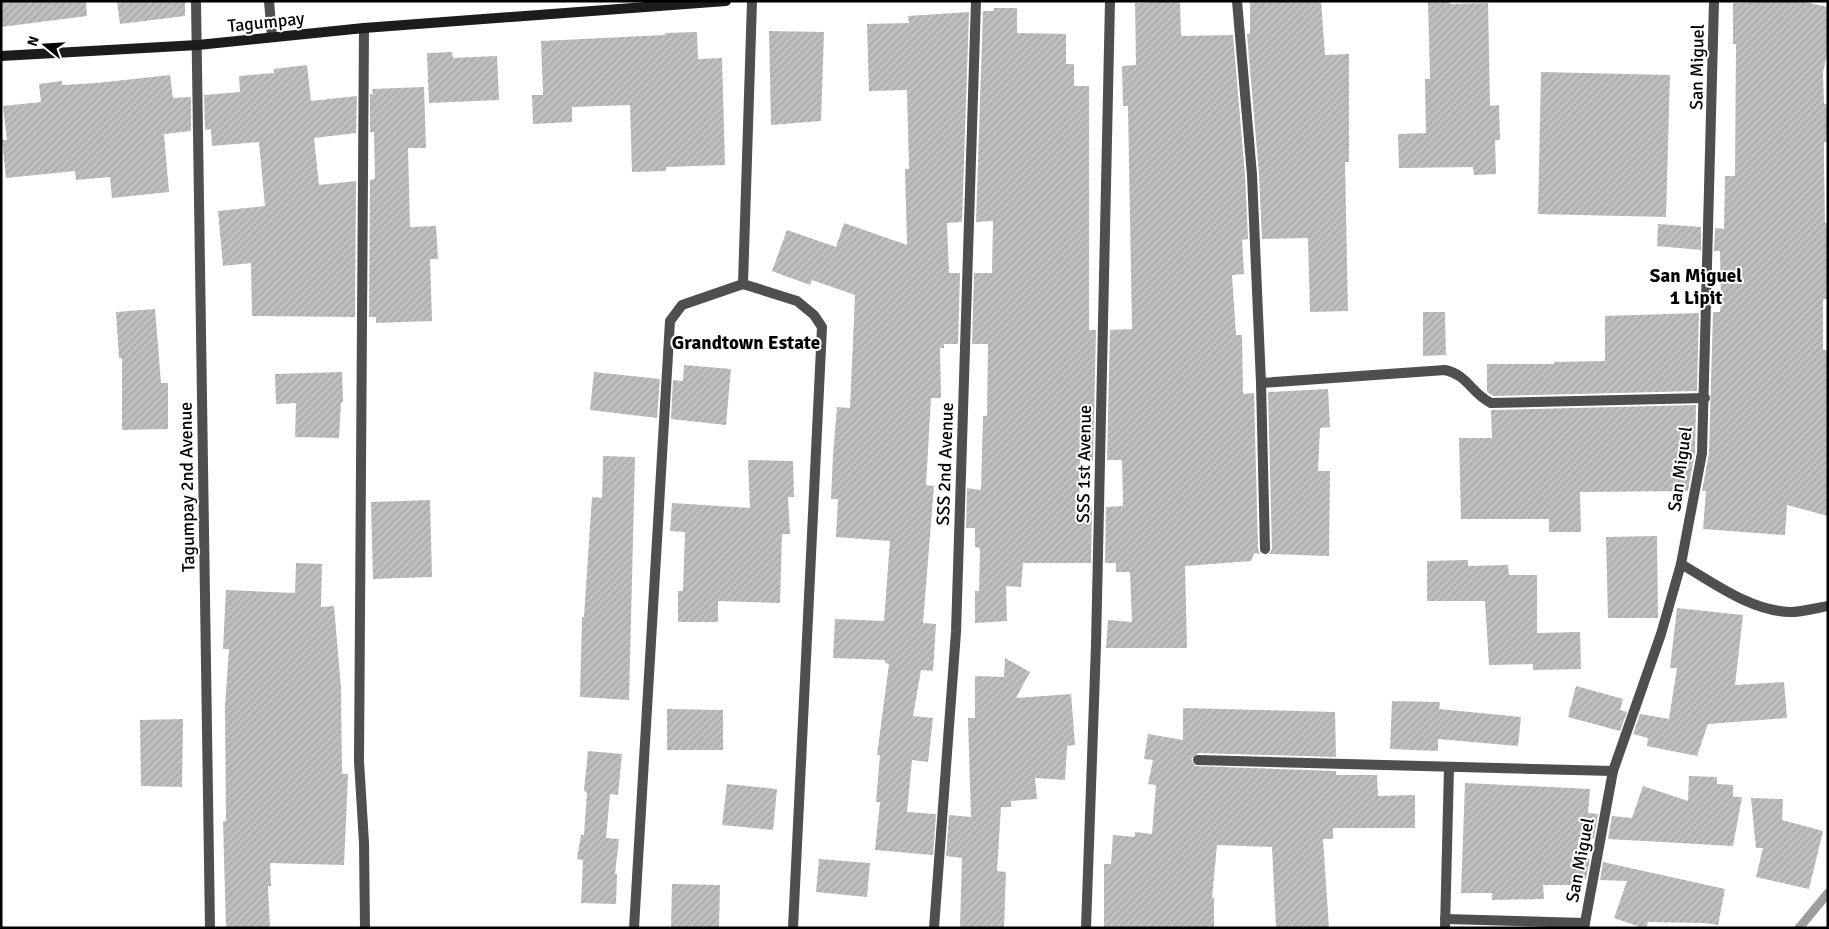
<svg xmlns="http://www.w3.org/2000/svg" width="1829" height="929" font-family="Signika,sans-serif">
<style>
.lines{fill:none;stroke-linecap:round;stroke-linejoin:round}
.stream{stroke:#9d9d9d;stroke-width:9}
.building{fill:url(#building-hatch)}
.lane{stroke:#4f4f4f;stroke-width:10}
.street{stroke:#4f4f4f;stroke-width:10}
.secondary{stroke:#1c1c1c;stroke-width:10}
.labels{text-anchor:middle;stroke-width:4;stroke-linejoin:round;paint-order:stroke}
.street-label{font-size:18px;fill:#000;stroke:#fff}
.neighbourhood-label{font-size:19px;font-weight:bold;fill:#000;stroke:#fff}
</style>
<defs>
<pattern id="building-hatch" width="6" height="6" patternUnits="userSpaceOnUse" patternTransform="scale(1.25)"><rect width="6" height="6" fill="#bfbfbf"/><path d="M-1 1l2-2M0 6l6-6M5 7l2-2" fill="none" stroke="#a2a2a2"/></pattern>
</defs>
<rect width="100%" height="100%" fill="#fff"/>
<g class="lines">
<polyline class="stream" points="1799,928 1828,893"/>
</g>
<g class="building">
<polygon points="1,1 86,1 87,16 1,27"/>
<polygon points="117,1 185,1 185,16 120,24"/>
<polygon points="1180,1 1181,36 1233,35 1245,175 1248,239 1242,240 1244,274 1232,275 1236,335 1242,335 1243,394 1254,393 1258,549 1260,554 1254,553 1251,561 1185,566 1187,648 1106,648 1108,620 1132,622 1130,572 1116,572 1116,563 1105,563 1106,507 1123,506 1122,460 1107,460 1110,330 1132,329 1128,106 1123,106 1122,66 1136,65 1135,3"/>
<polygon points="1250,1 1321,1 1325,55 1349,54 1349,162 1345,162 1348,311 1310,312 1308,238 1262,239 1259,174 1247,34 1250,34"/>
<polygon points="1428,1 1450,1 1450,4 1488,3 1490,106 1499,105 1500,140 1495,140 1496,174 1474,175 1473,167 1399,168 1398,134 1426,133 1425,79 1430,79"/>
<polygon points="1800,1 1828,7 1828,51 1823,72 1824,104 1827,104 1828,142 1824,142 1824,166 1825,223 1828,223 1828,299 1823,299 1823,350 1828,350 1828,516 1787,505 1785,535 1703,529 1706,491 1702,491 1709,453 1713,312 1720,312 1721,304 1720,251 1714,251 1715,228 1724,229 1725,176 1735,176 1736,44 1733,44 1733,3"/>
<polygon points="994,8 1017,8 1017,33 1066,34 1066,64 1074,64 1074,86 1089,86 1089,330 1096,330 1093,460 1080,460 1079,508 1092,507 1091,563 1023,563 1021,587 1006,586 1007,621 975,623 975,591 979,591 980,548 975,547 975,528 966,528 967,488 981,490 983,416 987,416 988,344 972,344 974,273 992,273 993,221 976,222 983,11 994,11"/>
<polygon points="969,12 962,222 947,223 949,273 960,273 958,344 944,344 944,348 940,348 941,398 931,398 926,485 934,486 923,623 936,624 933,671 921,670 913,716 933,718 928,762 912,760 907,812 936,814 933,855 875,850 880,802 876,802 880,755 877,755 889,664 885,663 885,660 833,658 835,619 884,621 890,541 836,537 838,499 831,499 833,455 837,407 850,408 855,295 812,280 810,285 772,271 787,230 836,247 844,223 907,245 905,169 909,169 907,90 869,91 867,24 909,23 908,16"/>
<polygon points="769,31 824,32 821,121 771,125"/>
<polygon points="697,32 698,59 722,58 725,165 666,167 666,171 632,172 630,105 572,107 572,122 533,124 532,95 543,95 541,41 665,35 665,33"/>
<polygon points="452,52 453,58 497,56 499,100 429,103 427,53"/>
<polygon points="307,65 311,101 357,96 356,133 314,138 319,185 356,181 355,317 252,316 251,263 223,266 218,211 265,206 259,142 212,146 211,129 205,130 204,95 240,92 239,76 274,73 274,69"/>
<polygon points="1541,72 1670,75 1666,217 1538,214"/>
<polygon points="170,75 173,98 191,97 191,131 164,134 169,192 112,198 110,177 76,180 75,171 6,178 2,140 7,140 3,106 41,102 39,84 62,81 62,85 97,83"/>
<polygon points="424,87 426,148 408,148 410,227 436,226 438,259 430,259 432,321 376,323 376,317 369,317 370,180 375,179 374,132 370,132 370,94 373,94 372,89"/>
<polygon points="1658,224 1701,227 1701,250 1657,246"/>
<polygon points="155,309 161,383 168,383 168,429 122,430 122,358 119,358 116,312"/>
<polygon points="1423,312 1445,312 1446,355 1423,356"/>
<polygon points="1699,313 1697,391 1493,396 1487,392 1487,364 1554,364 1554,362 1605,361 1605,316"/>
<polygon points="684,365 731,369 726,425 671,419 673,380 683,381"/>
<polygon points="342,372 343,402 341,402 339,438 295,437 296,403 276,404 275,374"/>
<polygon points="594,372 660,379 657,418 590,410"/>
<polygon points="1328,389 1330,427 1320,428 1318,471 1330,471 1329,556 1269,554 1272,549 1268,392"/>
<polygon points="1696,405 1695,452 1688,491 1580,492 1581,532 1549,532 1549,519 1461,519 1459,438 1492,438 1491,410"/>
<polygon points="603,456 635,457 629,700 580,697 582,617 584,617 592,497 602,498"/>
<polygon points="748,460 793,461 794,497 788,497 790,534 782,534 780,603 718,601 718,622 678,622 678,591 683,591 685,532 670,531 672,503 750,508"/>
<polygon points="430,500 432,577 373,579 371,502"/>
<polygon points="1657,536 1658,618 1608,618 1606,537"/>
<polygon points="1468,560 1468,566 1508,565 1509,575 1537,575 1537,633 1580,632 1581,669 1533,670 1533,664 1489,665 1485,601 1427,601 1427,561"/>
<polygon points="296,563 322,564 321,607 334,606 341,688 342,774 348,774 344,865 270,863 271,886 268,886 270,928 226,928 223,821 226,821 225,706 229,649 223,649 226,590 295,593"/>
<polygon points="1677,608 1743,615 1735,685 1784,682 1787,718 1708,724 1697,756 1647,746 1648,738 1633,734 1640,714 1669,719 1677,668 1670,668"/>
<polygon points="1005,658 1030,672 1016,698 1071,694 1075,745 1067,746 1065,780 1035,778 1037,799 1011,801 1011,807 1001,807 997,871 1006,872 1004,928 960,928 962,858 946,856 949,815 971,817 968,718 975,718 975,676 1004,677"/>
<polygon points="1576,686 1623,699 1620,710 1627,712 1620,731 1568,717"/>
<polygon points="1392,701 1440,702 1439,709 1521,717 1518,746 1438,739 1438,751 1390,749"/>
<polygon points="1183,708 1335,712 1336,757 1198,753 1191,759 1195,766 1336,771 1336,775 1377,775 1378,796 1415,795 1415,828 1333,828 1333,839 1323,839 1329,928 1276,928 1272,847 1217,845 1212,898 1214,898 1214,928 1104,928 1104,864 1111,864 1113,835 1135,837 1135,832 1152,834 1156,785 1148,784 1153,760 1144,759 1148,734 1183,740"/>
<polygon points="667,709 723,710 723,750 667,750"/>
<polygon points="183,719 182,787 141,786 140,720"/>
<polygon points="588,751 622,754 618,795 610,794 606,838 619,839 615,874 617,874 616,904 581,903 583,860 577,859 581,835 584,835 587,792 584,791"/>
<polygon points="1689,776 1717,777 1717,784 1733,785 1733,797 1742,797 1733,846 1608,839 1612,816 1632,818 1643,786 1688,801"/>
<polygon points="1465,783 1590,789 1588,813 1598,814 1594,838 1579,837 1576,856 1590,859 1586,879 1577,878 1577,885 1543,885 1544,899 1492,900 1492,893 1461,893"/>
<polygon points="727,784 777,789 773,830 722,825"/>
<polygon points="1751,798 1783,799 1782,820 1823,831 1809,889 1756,877 1763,848 1756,848"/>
<polygon points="819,859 870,863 867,897 816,892"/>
<polygon points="1603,862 1725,889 1718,925 1704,923 1648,922 1646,928 1643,928 1614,918 1627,881 1600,880"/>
<polygon points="672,884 720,885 719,928 671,928"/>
</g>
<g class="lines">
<g class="lane">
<polyline points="269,1 272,37"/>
<polyline points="364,28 359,761 364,843 365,928"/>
</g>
<g class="street">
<polyline points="196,1 210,928"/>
<polyline points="1237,1 1252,175 1261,383 1265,549"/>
<polyline points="743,284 752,1"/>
<path d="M1261,383L1445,370C1468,375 1470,392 1491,403L1705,398"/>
<path d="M1681,564C1714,583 1751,611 1790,612C1802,612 1816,608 1828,606"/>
<polyline points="1198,760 1613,771"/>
<polyline points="1445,919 1585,923"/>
<polyline points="634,928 670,321 682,305 743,284 797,301 814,315 822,327 793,928"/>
<polyline points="934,928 956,632 976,1"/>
<polyline points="1086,928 1096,645 1110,1"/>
<polyline points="1445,928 1449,767"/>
<polyline points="1584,928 1613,771 1661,634 1681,564 1702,453 1714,1"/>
</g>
<polyline class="secondary" points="1,56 198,45 364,28 726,1"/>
</g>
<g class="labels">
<g class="street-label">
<text transform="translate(266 22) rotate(-6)" y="6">Tagumpay</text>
<text transform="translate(1697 67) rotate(-89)" y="6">San Miguel</text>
<text transform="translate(945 464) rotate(-88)" y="6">SSS 2nd Avenue</text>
<text transform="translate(1084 464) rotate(-89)" y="6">SSS 1st Avenue</text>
<text transform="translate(1680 469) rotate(-82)" y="6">San Miguel</text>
<text transform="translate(187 487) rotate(-91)" y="6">Tagumpay 2nd Avenue</text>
<text transform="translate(1580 860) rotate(-79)" y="6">San Miguel</text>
</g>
<g class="neighbourhood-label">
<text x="1696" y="282">San Miguel<tspan x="1696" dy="22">1 Lipit</tspan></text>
<text x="746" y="349">Grandtown Estate</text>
</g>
</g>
<rect width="1829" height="929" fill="none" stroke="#000000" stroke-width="5"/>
<g transform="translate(45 45) rotate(288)" stroke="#ffffff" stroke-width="4" paint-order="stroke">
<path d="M0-4L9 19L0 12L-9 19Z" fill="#000000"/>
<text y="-8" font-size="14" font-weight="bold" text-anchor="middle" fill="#000000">N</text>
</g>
</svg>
